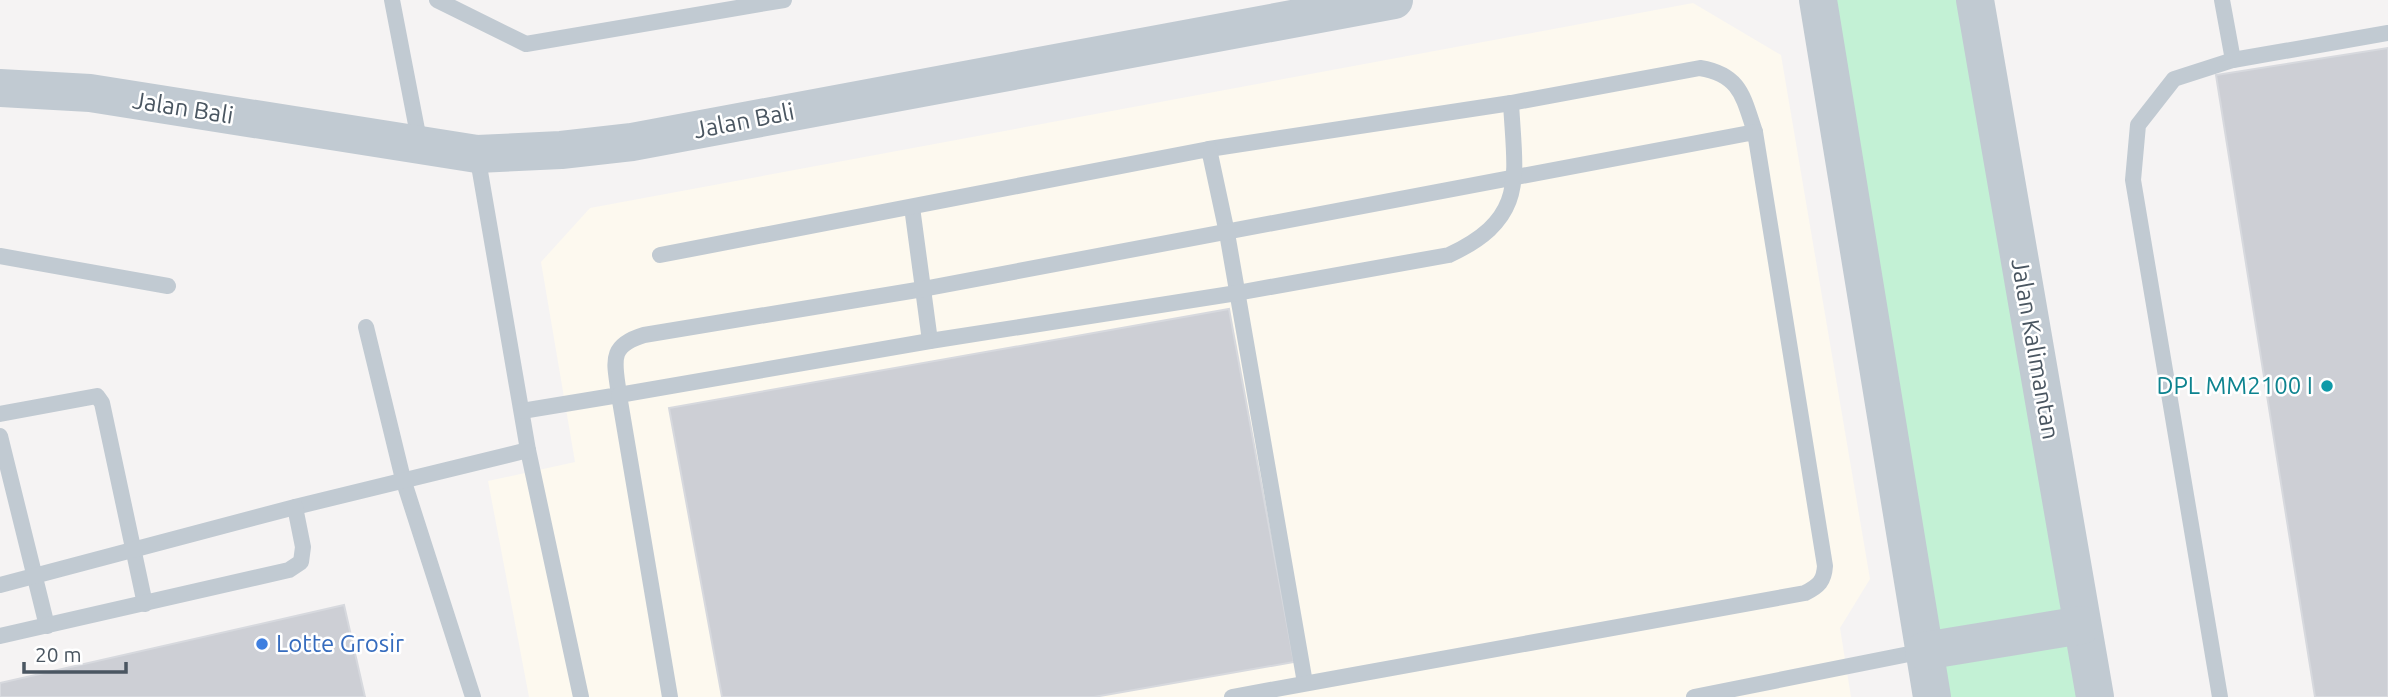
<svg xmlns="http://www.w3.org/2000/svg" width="2388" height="697" font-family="Ubuntu,sans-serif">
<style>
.commercial{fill:#fdf9ef}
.green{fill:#c3f1d5}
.building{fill:#cdcfd5;stroke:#d7d9de;stroke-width:2}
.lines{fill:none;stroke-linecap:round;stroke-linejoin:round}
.service{stroke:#c1cad2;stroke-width:16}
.tertiary{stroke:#c1cad2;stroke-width:38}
.culture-dot{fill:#0f9aa8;stroke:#fff;stroke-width:2.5}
.shop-dot{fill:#3f7fe0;stroke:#fff;stroke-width:2.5}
.labels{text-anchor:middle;stroke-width:5;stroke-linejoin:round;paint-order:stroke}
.street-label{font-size:24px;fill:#4a5661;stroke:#fff}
.culture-label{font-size:24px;fill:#0d838f;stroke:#fff;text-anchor:end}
.shop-label{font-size:24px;fill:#366cbe;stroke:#fff;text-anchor:start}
</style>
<rect width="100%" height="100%" fill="#f5f3f3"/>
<polygon class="commercial" points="1693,3 1781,55 1870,579 1840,628 1851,697 529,697 488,481 575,462 541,262 590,208"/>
<polygon class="green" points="1818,0 1975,0 2095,697 1932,697"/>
<g class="building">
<polygon points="2388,48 2388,697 2315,697 2216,75"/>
<polygon points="1229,309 1294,662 1094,697 722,697 669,408"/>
<polygon points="344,605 365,697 0,697 0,683"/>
</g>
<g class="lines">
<g class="service">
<polyline points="392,0 420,145"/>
<polyline points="437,0 526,44 784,0"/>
<polyline points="2222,0 2233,60"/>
<path d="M1209,149L1511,103L1700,68C1741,75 1743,97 1755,132"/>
<polyline points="477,154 528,450 581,697"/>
<polyline points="912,207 930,341"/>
<polyline points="660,255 1209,149 1227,233 1305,683"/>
<polyline points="0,256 168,286"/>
<polyline points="366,327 403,479 473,697"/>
<path d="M522,411L619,395C615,363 607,346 644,335L923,289L1755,132L1825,566C1824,581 1819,586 1805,593L1232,697"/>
<polyline points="0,414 97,396 102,403 145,604"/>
<polyline points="0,436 47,626"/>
<polyline points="0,585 295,507 528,450"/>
<polyline points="0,636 289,570 301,562 303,547 295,507"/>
<path d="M670,697L619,395L930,341L1237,293L1449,255C1528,218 1515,178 1511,103"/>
<polyline points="1694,697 1924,651"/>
<polyline points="2220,697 2133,180 2138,125 2174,79 2233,60 2388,33"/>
</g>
<g class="tertiary">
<polyline points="1818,0 1932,697"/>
<polyline points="1975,0 2095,697"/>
<polyline points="0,88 90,93 477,154 561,150 632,142 1394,0"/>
<polyline points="1924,651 2082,625"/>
</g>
</g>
<circle class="culture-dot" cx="2327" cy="386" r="7"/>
<circle class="shop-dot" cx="262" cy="644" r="7"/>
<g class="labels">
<g class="street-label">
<text transform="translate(183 108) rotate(9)" y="8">Jalan Bali</text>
<text transform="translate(744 121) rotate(-11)" y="8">Jalan Bali</text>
<text transform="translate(2035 349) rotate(80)" y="8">Jalan Kalimantan</text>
</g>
<g class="culture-label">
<text x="2313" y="394">DPL MM2100 I</text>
</g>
<g class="shop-label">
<text x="276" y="652">Lotte Grosir</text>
</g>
</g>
<path d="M24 662v10h102v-10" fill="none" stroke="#4a5661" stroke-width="3.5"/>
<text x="35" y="662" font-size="21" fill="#4a5661" stroke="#ffffff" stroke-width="5" paint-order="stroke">20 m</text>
</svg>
